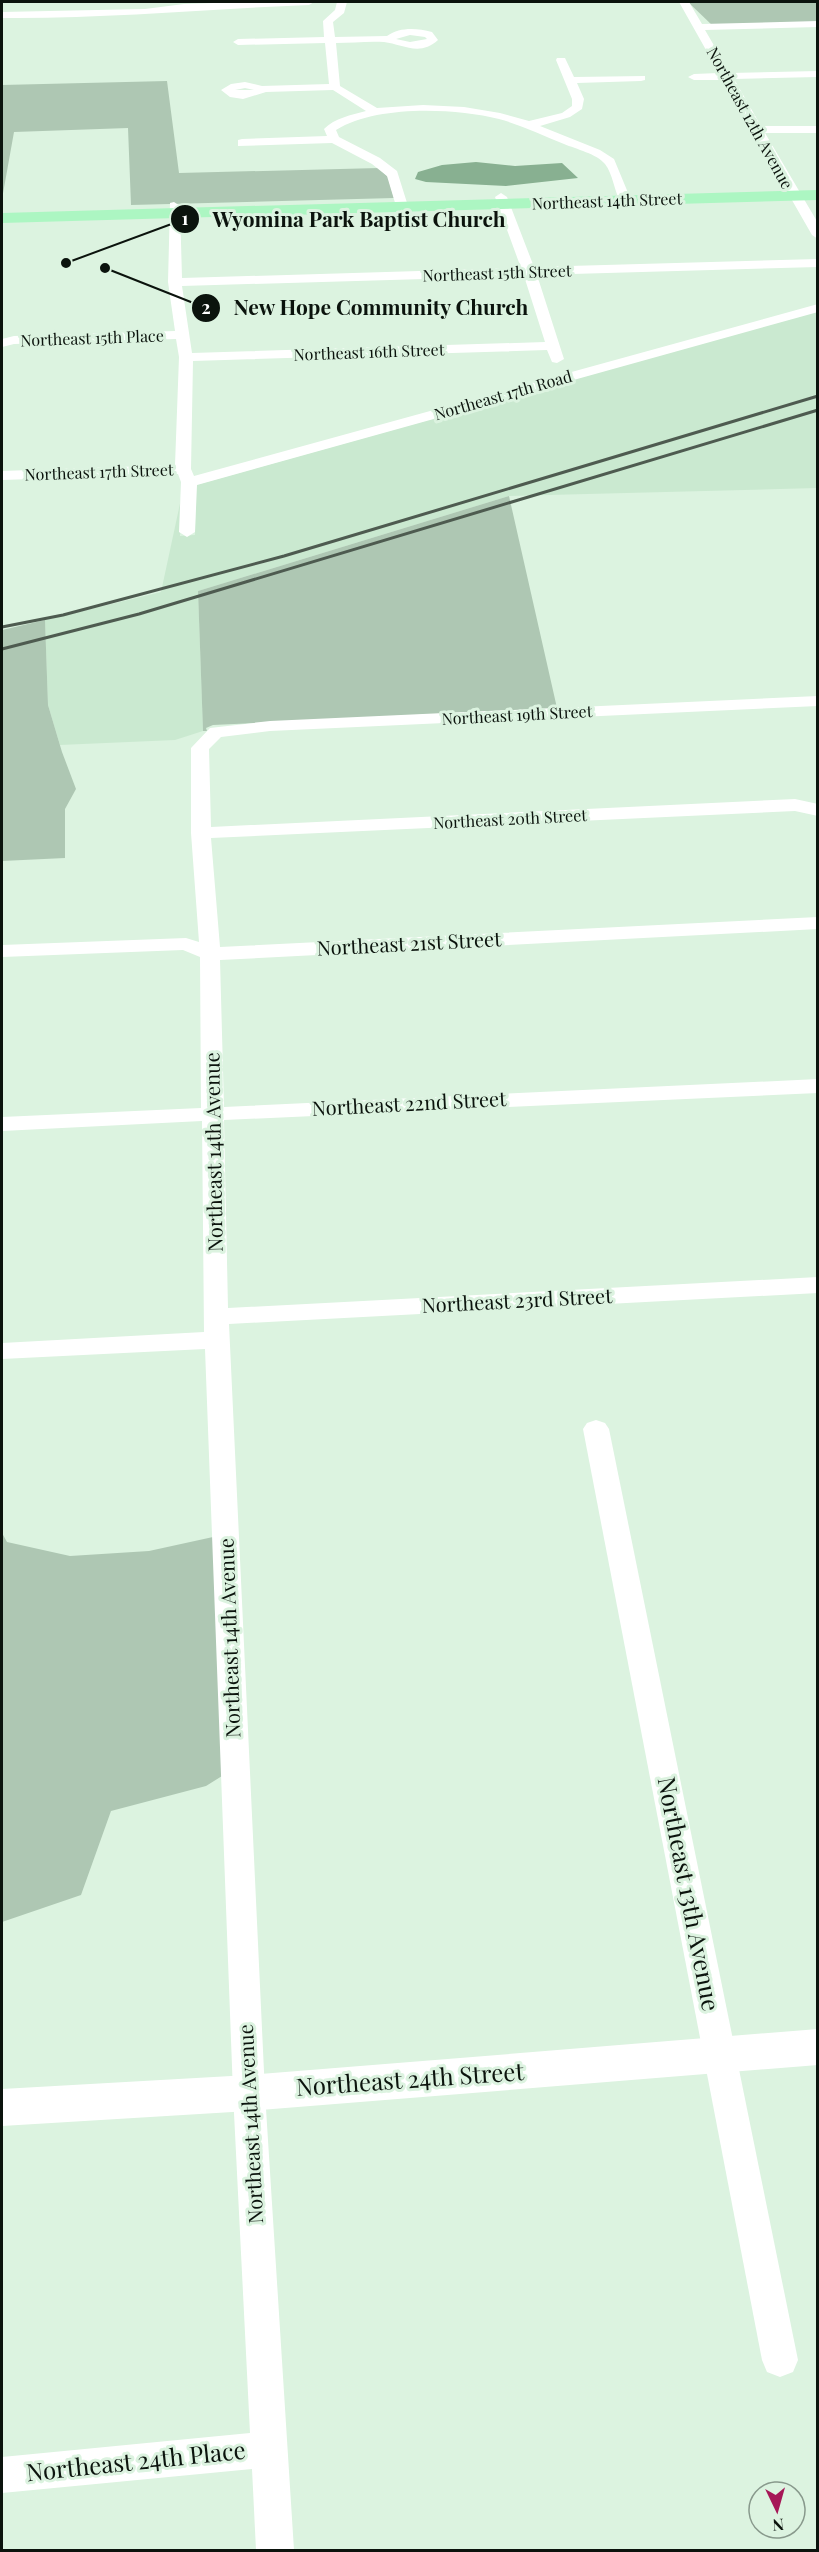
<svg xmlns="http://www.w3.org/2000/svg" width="819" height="2552" font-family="'Playfair Display',serif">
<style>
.built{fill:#cae9d0}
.green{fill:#aec7b3}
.water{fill:#88b091}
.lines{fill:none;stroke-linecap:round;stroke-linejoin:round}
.minor{fill:#fff;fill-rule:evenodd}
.tertiary{fill:#fff;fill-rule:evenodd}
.primary{fill:#acf6c2;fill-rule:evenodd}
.rail{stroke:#4e5b50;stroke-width:3}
.labels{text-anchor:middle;stroke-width:6;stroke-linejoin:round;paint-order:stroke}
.far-street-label{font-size:16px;fill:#0b130d;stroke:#dcf3e0}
.street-label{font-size:20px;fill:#0b130d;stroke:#dcf3e0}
.near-street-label{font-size:24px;fill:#0b130d;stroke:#dcf3e0}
.leader{fill:none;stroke:#0b130d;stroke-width:2}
.callout-dot{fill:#0b130d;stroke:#dcf3e0;stroke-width:2}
.mark-label{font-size:18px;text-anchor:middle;font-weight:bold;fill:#fff}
.callout-label{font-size:21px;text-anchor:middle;font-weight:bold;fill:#0b130d;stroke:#dcf3e0;stroke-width:6;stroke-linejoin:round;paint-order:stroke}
</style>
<rect width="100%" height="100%" fill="#dcf3e0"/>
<polygon class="built" points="817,311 817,488 509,496 198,591 203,731 175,740 60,745 48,705 45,620 161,592 181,499 180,536 195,535 196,485"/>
<g class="green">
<polygon points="688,2 817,2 817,23 714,27"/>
<polygon points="167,81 179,173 379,168 388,177 394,198 131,205 128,128 14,132 2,199 2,85"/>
<polygon points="509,496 557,708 213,725 206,728 207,731 203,731 198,591"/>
<polygon points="45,620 48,705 62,752 76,789 65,809 65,858 2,861 2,630"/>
<polygon points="2,1533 7,1542 70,1556 149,1551 213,1537 222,1776 206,1786 111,1811 81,1895 2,1922"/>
</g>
<polygon class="water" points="476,162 515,166 562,163 578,178 506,186 426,182 415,179 418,172 442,165"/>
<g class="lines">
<g class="minor">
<path d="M244,2H314L309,5C206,9 104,19 2,18V12L145,9L184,4Z"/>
<path d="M337,2H347L344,13L333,22L335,37L387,36C400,27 416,28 432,32L438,40C420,57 402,44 384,42C368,41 351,43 336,43L340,86L377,108L423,105L464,107L500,113L529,121L562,113L572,106V99L556,60L557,58H565L574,77L645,76V80L641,81L577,83L584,99L582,109L570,117L540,126L600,150L614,159L631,200L625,204L621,203C614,191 613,174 605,164C597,154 576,149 564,144C542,135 521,125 499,119C453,108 377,105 336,130L339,137L380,158L397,171L408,206L402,210L396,206L387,176L372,164L332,143L238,146V140L242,139L327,136L324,129C335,118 351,115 366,111L333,90L266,92L243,99L230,97L221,90L231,84L245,82L262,86L329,84L325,43L238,45L233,42L238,39L324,37L323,21L335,10ZM410,35L425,37L427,39L410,42L396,39ZM245,88L254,90H235Z"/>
<polygon points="679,2 689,2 702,24 818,21 818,27 705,30 730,73 818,71 818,77 734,79 761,126 818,126 818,133 765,133 818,223 818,239 812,235 723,80 694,80 688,77 694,74 719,73"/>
<path d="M501,193L507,197L534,267L818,259V267L537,275L564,359L557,363L552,362L547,350L193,361L191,469L194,476L818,304V312L197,485L195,532L187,537L179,532L181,482L178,474L2,480V471L175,465L179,357L176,339L14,344L2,347V339L14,336L175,331L168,282L170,203L174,202L180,206L182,278L521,268L495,197ZM524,276L545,342L192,353L182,286Z"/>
<polygon points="818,696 818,706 270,731 221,737 209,749 211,827 795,799 818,804 818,816 795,811 211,838 220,947 818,917 818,929 220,960 224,1107 818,1079 818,1093 224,1120 228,1308 818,1277 818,1293 229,1324 265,2093 294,2550 256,2550 252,2469 2,2493 2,2457 250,2433 233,2093 205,1349 2,1359 2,1343 204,1332 202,1121 2,1131 2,1117 201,1108 200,957 183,950 2,957 2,945 186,938 199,942 191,833 191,748 210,728 270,721"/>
<polygon points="596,1420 605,1423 609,1429 798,2360 793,2372 780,2377 767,2372 762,2360 583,1429 587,1423"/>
</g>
<polygon class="tertiary" points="818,2029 818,2065 249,2111 2,2126 2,2089 249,2075"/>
<polygon class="primary" points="818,190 818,200 2,223 2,213"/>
<g class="rail">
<polyline points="2,627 63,615 284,556 818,396"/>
<polyline points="2,649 139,614 818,410"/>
</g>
</g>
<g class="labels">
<g class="far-street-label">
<text transform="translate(750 118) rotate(61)" y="6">Northeast 12th Avenue</text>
<text transform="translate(607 201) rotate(-2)" y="6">Northeast 14th Street</text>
<text transform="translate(497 273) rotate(-2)" y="6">Northeast 15th Street</text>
<text transform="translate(92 338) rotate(-2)" y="6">Northeast 15th Place</text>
<text transform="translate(369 352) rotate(-2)" y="6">Northeast 16th Street</text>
<text transform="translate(503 395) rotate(-16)" y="6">Northeast 17th Road</text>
<text transform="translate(99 472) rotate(-2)" y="6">Northeast 17th Street</text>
<text transform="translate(517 715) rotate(-3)" y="6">Northeast 19th Street</text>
<text transform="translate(510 819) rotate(-3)" y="6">Northeast 20th Street</text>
</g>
<g class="street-label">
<text transform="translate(409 944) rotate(-3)" y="7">Northeast 21st Street</text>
<text transform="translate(409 1104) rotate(-3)" y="7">Northeast 22nd Street</text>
<text transform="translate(214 1152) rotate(-91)" y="7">Northeast 14th Avenue</text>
<text transform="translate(517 1301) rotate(-3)" y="7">Northeast 23rd Street</text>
<text transform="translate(230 1638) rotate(-92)" y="7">Northeast 14th Avenue</text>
<text transform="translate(251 2124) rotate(-93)" y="7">Northeast 14th Avenue</text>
</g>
<g class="near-street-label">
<text transform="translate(688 1894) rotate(79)" y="8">Northeast 13th Avenue</text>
<text transform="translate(410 2080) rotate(-4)" y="8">Northeast 24th Street</text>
<text transform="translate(136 2462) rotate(-6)" y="8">Northeast 24th Place</text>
</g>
</g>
<path class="leader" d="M66 263L185 219M105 268L206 308"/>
<g class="callout-dot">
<circle cx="66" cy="263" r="6"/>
<circle cx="105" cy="268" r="6"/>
<circle cx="185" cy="219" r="15"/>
<circle cx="206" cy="308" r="15"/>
</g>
<g class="mark-label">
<text x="185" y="225">1</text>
<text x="206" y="314">2</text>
</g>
<g class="callout-label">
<text x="359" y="227">Wyomina Park Baptist Church</text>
<text x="381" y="315">New Hope Community Church</text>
</g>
<rect width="819" height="2552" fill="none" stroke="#0b130d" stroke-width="6"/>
<g transform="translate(777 2510) rotate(175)"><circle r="28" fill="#dcf3e0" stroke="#88998c" stroke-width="1.5"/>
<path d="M0-4.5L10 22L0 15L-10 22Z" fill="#a61757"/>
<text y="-9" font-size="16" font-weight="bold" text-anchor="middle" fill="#0b130d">N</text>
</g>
</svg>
